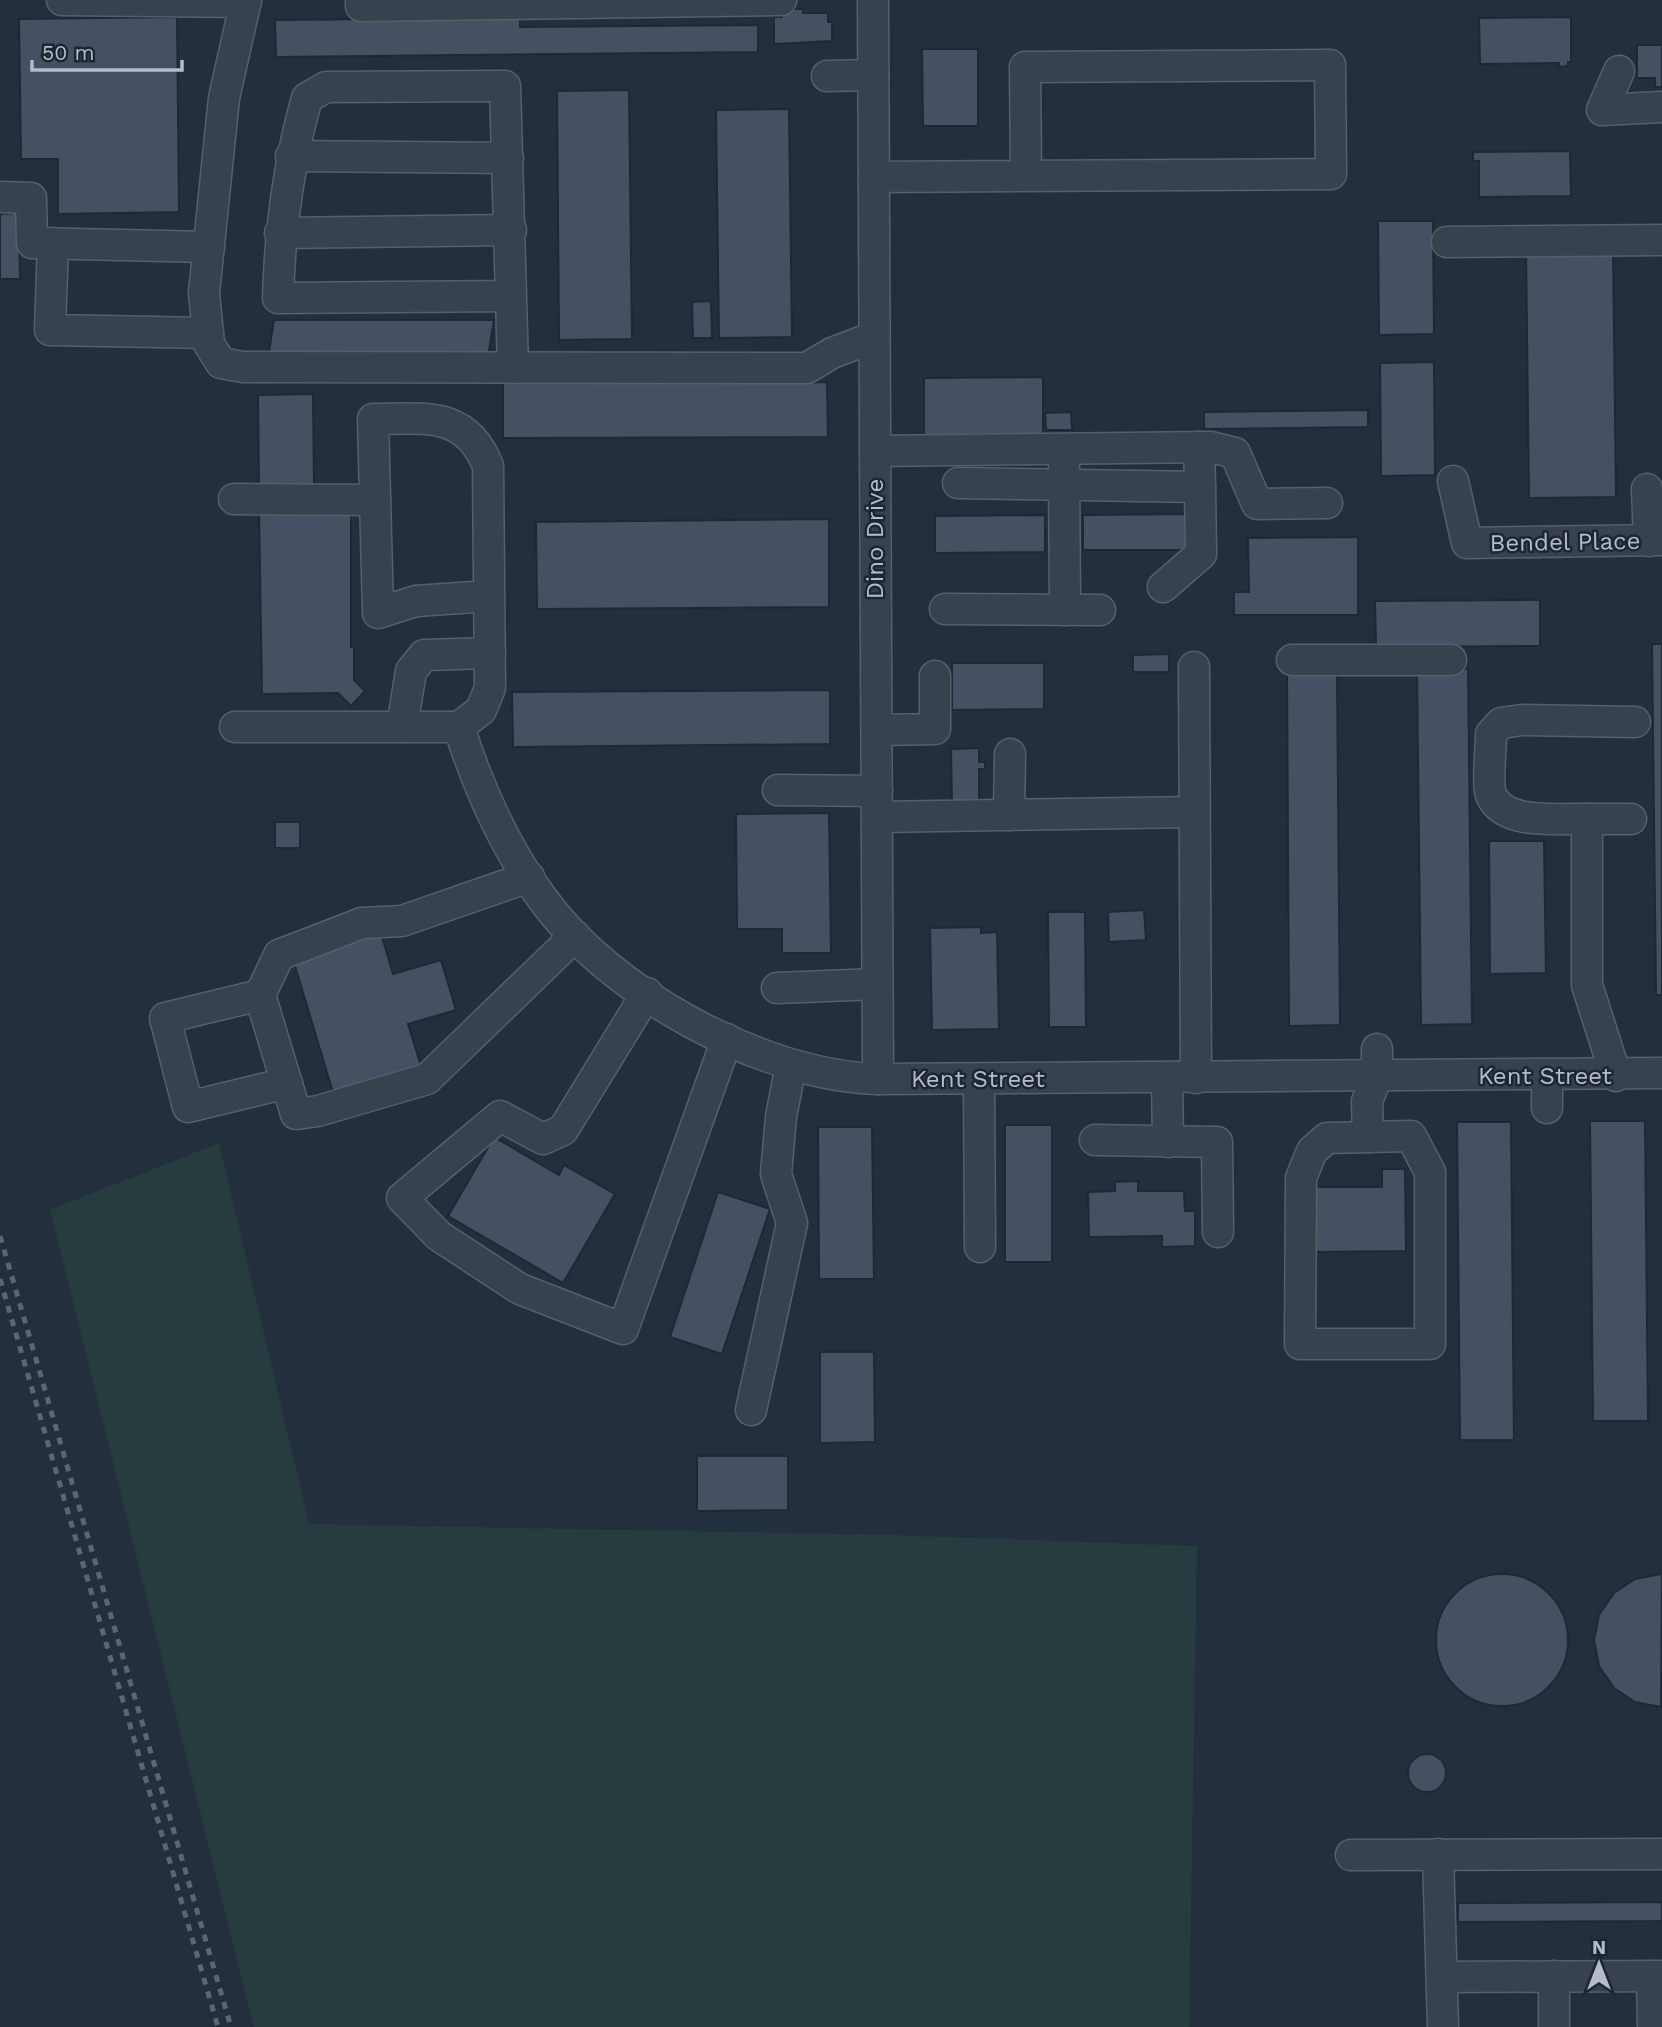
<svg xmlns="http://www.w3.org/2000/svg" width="1662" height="2027" font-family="'Work Sans',sans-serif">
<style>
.green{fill:#263c3f}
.building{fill:#455162;stroke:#1f2835;stroke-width:2}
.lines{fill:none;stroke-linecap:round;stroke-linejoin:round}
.minor-casing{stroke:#565f6c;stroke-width:33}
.minor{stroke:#38414e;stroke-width:30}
.rail{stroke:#5a6575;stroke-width:5;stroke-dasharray:7 7;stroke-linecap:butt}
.labels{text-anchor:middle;stroke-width:5;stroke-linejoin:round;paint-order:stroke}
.street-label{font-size:24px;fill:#b4bcc9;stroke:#1d2633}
</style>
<rect width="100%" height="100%" fill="#242f3e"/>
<polygon class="green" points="219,1143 309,1524 892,1535 1197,1546 1189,2027 254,2027 50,1210"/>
<g class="building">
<polygon points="782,9 803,9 803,13 828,13 828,22 832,22 832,41 774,44 774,17 782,17"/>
<polygon points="177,17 179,212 58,214 58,159 21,159 19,19"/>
<polygon points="1571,17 1571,62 1568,62 1568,66 1559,67 1559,63 1480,64 1479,18"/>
<polygon points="520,18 520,27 758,25 758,52 276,57 275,20"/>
<polygon points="1637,45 1662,45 1662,87 1655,87 1655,78 1637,78"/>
<polygon points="922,49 978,49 978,126 923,126"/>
<polygon points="629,90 632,339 559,340 557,91"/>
<polygon points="789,109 792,337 719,338 716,110"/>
<polygon points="1570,151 1571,196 1479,197 1479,161 1473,161 1473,152"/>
<polygon points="19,213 20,279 0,279 0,214"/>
<polygon points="1378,221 1433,221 1434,334 1379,335"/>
<polygon points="1613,248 1616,497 1529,498 1526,249"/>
<polygon points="711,301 712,338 693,338 692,302"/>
<polygon points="274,320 494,320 488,357 268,358"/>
<polygon points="1434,362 1435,475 1381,476 1380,363"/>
<polygon points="1043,377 1043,434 924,435 924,378"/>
<polygon points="827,382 828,437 503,438 503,383"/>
<polygon points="313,394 314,486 259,487 258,395"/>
<polygon points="1368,410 1368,427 1204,429 1204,412"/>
<polygon points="1071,412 1072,430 1046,430 1045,413"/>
<polygon points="259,510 351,510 351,647 354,647 354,680 365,691 351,706 338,693 262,694"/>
<polygon points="1193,514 1194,550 1083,550 1083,515"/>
<polygon points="1045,515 1045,552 935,553 935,516"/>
<polygon points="829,519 829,607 537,609 536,522"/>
<polygon points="1358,537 1358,615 1234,615 1234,592 1249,592 1248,538"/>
<polygon points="1540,600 1540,646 1376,647 1375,601"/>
<polygon points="1652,644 1662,644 1662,995 1656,995"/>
<polygon points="1169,654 1169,672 1133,672 1133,655"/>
<polygon points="952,663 1044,663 1044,709 952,710"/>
<polygon points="1417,669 1468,669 1472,1024 1421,1025"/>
<polygon points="1287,670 1337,670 1340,1025 1289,1026"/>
<polygon points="830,690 830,744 513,747 512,692"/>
<polygon points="979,748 979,762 985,762 985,769 979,769 979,803 952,804 951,749"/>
<polygon points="829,813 831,953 782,953 782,929 737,929 736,814"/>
<rect x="275" y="822" width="25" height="26"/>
<polygon points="1489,841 1544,841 1546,973 1490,974"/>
<polygon points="1144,910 1146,940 1109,942 1108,912"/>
<polygon points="1048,912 1085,912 1086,1027 1049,1027"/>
<polygon points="981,927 981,933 997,932 999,1029 932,1030 930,928"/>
<polygon points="380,930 393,974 441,960 456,1010 408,1024 422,1069 334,1096 292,956"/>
<polygon points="1590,1121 1645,1121 1648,1421 1593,1421"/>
<polygon points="1457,1122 1511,1122 1514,1440 1460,1440"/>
<rect x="1005" y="1125" width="47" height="137"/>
<polygon points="818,1127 872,1127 874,1279 819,1279"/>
<polygon points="494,1137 559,1175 564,1165 615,1194 563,1283 448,1216"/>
<polygon points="1382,1169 1405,1169 1406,1251 1314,1252 1313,1187 1382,1187"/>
<polygon points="1138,1181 1138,1191 1184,1191 1185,1211 1195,1211 1195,1246 1162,1247 1162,1236 1089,1237 1088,1192 1115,1191 1115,1182"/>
<polygon points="718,1192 770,1209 722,1354 670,1337"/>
<polygon points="820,1352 874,1352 875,1442 820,1443"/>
<polygon points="697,1456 788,1456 788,1510 697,1511"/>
<polygon points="1661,1574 1662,1574 1661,1707 1635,1702 1614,1688 1599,1666 1594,1640 1599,1615 1614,1593 1635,1579"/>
<circle cx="1502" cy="1640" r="66"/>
<circle cx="1427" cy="1773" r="19"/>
<polygon points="1662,1902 1662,1921 1458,1922 1458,1903"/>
</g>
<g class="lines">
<defs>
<g id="minor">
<polyline points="62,0 246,2"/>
<polyline points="246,0 224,98 204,293 209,344 221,363 243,367 807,368 832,353 874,337"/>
<polyline points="361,0 361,6 781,0"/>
<polyline points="873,0 878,1079"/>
<polyline points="1619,71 1602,110 1662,107"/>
<polyline points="827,76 873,75"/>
<polyline points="291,156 508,158"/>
<polyline points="874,177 1331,174 1330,65 1025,67 1026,176"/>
<polyline points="0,197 31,198 32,243 209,247"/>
<polyline points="280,233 511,230"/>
<polyline points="1447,242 1662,240"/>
<polyline points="53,243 50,330 208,333"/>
<path d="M509,296L278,298C280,229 288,165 307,98L326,87L505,86L513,368"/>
<polyline points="875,451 1211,447 1235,453 1257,504 1327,503"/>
<polyline points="1064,465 1065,610"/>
<polyline points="1453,481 1467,543 1662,540"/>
<polyline points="958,483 1200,487 1199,447"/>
<polyline points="1647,489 1649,541"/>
<polyline points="234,499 375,500"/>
<polyline points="1163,587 1201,554 1200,487"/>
<polyline points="945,609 1100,610"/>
<polyline points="1292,660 1451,660"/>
<polyline points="1194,667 1196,1078"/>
<path d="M235,727H459L481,710L490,688L488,466C466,410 424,419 373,419L378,613L416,601L489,596"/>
<polyline points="402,727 411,671 424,655 490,653"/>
<path d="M459,727C478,787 504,846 542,898C609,992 762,1076 878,1079L1662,1073"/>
<polyline points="877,730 935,729 935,676"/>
<polyline points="778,790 877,791"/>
<polyline points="1009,815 1010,754"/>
<polyline points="877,817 1194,812"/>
<polyline points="1587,819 1631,819"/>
<polyline points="529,877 402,921 362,923 279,955 260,995 296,1114 318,1111 427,1079 575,936"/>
<polyline points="777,988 877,984"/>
<polyline points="647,993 563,1130 543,1139 500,1116 402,1198 439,1236 520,1289 623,1329 727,1039"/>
<polyline points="260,995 165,1018 188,1107 287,1083"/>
<polyline points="1547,1076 1547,1108"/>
<path d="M1616,1076L1587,985V819C1560,818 1504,826 1491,795C1487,783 1491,749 1491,734L1501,723L1522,720L1635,722"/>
<polyline points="1167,1078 1168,1142"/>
<polyline points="979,1079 980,1247"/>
<polygon points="1411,1136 1430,1172 1430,1344 1300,1344 1301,1178 1312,1151 1327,1138"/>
<polyline points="1368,1137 1367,1101 1377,1077 1377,1049"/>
<polyline points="1095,1140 1217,1142 1218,1232"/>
<polyline points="751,1410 792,1223 776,1174 781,1117 791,1065"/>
<polyline points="1438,1854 1443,2027"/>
<polyline points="1351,1855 1662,1854"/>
<polyline points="1554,1976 1554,2027"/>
<polyline points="1652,1976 1653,2027"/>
<polyline points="1442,1977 1662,1976"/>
</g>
</defs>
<use href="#minor" class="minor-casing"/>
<use href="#minor" class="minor"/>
<g class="rail">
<polyline points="0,1236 231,2027"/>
<polyline points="0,1279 218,2027"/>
</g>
</g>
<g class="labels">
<g class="street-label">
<text transform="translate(875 539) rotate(-90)" y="8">Dino Drive</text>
<text transform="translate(1565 542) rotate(-1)" y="8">Bendel Place</text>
<text x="1545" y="1084">Kent Street</text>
<text x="978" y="1087">Kent Street</text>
</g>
</g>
<g transform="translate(1599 1964)" stroke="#1d2633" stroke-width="5" paint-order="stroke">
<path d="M0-5L12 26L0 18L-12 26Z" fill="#b4bcc9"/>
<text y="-10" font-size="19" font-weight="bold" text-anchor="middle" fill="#b4bcc9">N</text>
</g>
<path d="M32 60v10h150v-10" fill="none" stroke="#b4bcc9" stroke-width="3.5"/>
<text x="42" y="60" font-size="21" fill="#b4bcc9" stroke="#1d2633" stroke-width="5" paint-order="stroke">50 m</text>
</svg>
